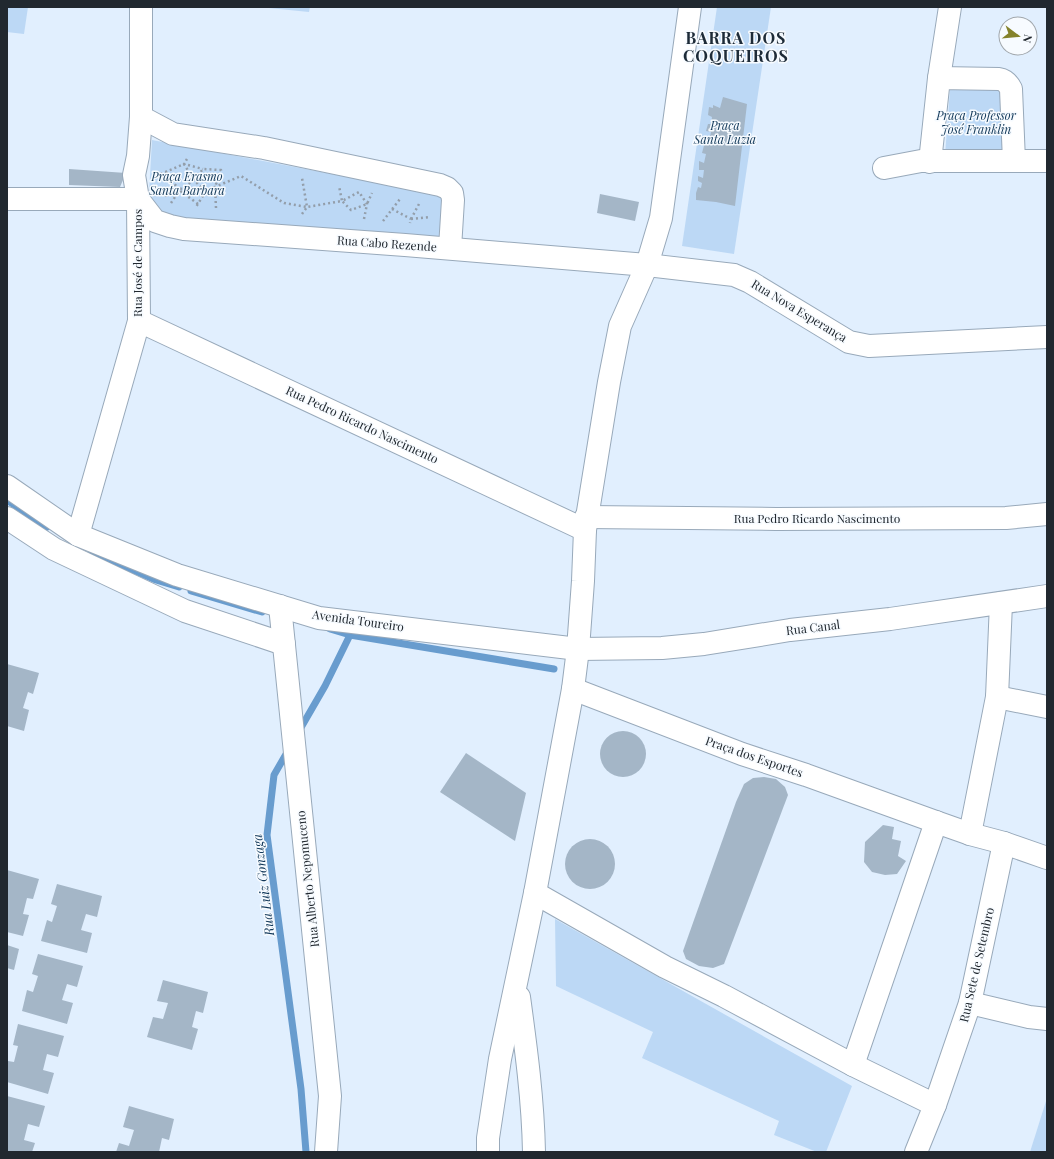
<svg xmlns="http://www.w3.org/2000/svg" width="1054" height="1159" font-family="'Playfair Display',serif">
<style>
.green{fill:#bcd8f5}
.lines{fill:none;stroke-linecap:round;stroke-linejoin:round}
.stream{stroke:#689cce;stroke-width:7}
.building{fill:#a4b6c7}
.minor-casing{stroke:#98a9ba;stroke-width:24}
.tertiary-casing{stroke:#98a9ba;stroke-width:24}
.path{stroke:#939eaa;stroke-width:2.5;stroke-dasharray:2 3;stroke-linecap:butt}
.minor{stroke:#fff;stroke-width:22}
.tertiary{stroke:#fff;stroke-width:22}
.labels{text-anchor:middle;stroke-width:3;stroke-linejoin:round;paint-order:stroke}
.park-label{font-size:12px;font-style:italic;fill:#113859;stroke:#f7fbff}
.street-label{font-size:12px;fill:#21282f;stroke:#f7fbff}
.water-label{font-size:13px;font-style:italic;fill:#0f3658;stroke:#f7fbff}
.district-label{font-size:16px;font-weight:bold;letter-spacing:1px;fill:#1d2b38;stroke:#f7fbff}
</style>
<rect width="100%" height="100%" fill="#e1effe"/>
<g class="green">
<polygon points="7,7 28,7 24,34 7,32"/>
<polygon points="259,7 310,7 309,12"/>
<polygon points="717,7 771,7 734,254 682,246"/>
<polygon points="950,90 1001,90 1006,149 945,155"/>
<polygon points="152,140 443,195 444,241 178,220 148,210"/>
<polygon points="555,919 852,1086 826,1152 817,1152 774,1135 779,1121 642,1058 653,1032 556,986"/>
<polygon points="1047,1098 1047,1152 1030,1152"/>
</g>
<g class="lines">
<g class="stream">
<polyline points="7,500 47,527"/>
<polyline points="92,552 156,580 179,587"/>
<polyline points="191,591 262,612"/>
<polyline points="330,629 350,635 554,669"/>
<polyline points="299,731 325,686 350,635"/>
<polyline points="289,749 274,775 267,835 301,1089 306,1152"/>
</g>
</g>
<g class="building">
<polygon points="723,97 747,104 735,206 716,202 696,200 696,193 698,187 701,188 702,183 698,181 698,176 703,178 704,170 699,170 699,161 704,163 706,154 702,153 706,138 710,137 711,132 706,131 708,124 711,124 712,117 708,115 709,107 713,108 713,105 720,108"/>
<polygon points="69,169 126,173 120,187 69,185"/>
<polygon points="600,194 639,202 635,221 597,213"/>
<polygon points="7,664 39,673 33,694 28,692 23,708 29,710 24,731 7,726"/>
<circle cx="623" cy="754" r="23"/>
<polygon points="466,753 526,793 515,841 440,792"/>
<polygon points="764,777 776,779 785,787 788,795 724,964 713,968 699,966 686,959 683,951 689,934 736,802 744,784 753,778"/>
<polygon points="883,825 894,827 892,839 901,841 898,856 906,861 897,874 885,875 872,872 864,862 865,842"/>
<circle cx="590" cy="864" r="25"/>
<polygon points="7,870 39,879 33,899 27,898 23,914 29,915 23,936 7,932"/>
<polygon points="57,884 102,896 97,917 86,914 81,930 92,933 87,953 41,941 47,920 52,922 57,906 51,904"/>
<polygon points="7,945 19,949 14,970 7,968"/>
<polygon points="38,954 83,966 77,987 67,984 62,1000 73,1003 67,1024 22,1011 27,990 33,992 38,976 32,974"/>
<polygon points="163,980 208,992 203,1013 196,1011 192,1027 198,1029 192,1050 147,1037 153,1017 163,1019 168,1003 157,1001"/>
<polygon points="18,1024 64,1036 58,1057 47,1054 43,1070 54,1073 48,1094 7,1082 8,1061 14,1062 18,1046 13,1045"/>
<polygon points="7,1096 45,1106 39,1127 28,1124 24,1140 35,1143 32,1152 7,1152"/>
<polygon points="129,1106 174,1119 169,1140 162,1138 159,1152 116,1152 119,1143 129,1146 134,1130 123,1127"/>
</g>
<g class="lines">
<defs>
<g id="minor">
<polyline points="939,78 950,7"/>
<polyline points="141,117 173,134 264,148 440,185 447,188 452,193 453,200 450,248"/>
<path d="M930,162L939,78L999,79C1005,80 1008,83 1011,89L1014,161"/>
<polyline points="884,168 921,161 1047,161"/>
<polyline points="7,199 138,199 155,221 170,226 184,229 405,245 647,265 734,275 750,282 849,342 869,346 1047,337"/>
<polyline points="139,321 585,530"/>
<polyline points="7,486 78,535 177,575 319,618 578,649 662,648 704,644 790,630 890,619 1047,596"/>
<polyline points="586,517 776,519 1006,518 1047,514"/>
<polyline points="7,518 54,549 185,611 284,644"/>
<polyline points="78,535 139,321 138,199 134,175 138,156 141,117 141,7"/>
<polyline points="280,606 330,1096 326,1152"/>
<polyline points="573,689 742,754 806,775 936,822 970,834 1004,843 1047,858"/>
<polyline points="997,697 1047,707"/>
<polyline points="970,834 997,697 1001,603"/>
<polyline points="535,893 665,967 724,996 853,1065 935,1105"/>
<polyline points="970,1003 1029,1017 1047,1019"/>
<polyline points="853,1065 936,822"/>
<polyline points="916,1152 935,1105 970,1003 1004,843"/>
</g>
<g id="tertiary">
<path d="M519,997C526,1048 533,1100 534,1152"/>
<polyline points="488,1152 488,1138 500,1059 535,893 573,689 578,649 583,581 585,530 609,382 620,326 647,265 661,218 690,7"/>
</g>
</defs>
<use href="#minor" class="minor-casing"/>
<use href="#tertiary" class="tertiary-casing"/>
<g class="path">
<polyline points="187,159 184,164 203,169"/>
<polyline points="166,172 179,190"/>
<polyline points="156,176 184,164 194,180 203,169 221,170 215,187 206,191 196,207"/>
<polyline points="165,196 179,190"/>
<polyline points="171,203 179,191"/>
<polyline points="198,204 179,190 194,180 205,191"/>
<polyline points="216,208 215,187 241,176 284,203 307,207 302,178"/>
<polyline points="392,209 411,219 410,223"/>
<polyline points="302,214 307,207 342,201 339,186"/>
<polyline points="364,219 367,204 359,192 342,201 351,210 367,204 372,193"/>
<polyline points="411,219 419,204"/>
<polyline points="411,219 430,217"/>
<polyline points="383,221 400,199"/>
</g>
<use href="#minor" class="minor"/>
<use href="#tertiary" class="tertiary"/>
</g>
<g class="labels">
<g class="park-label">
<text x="976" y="120">Praça Professor<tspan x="976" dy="14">José Franklin</tspan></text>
<text x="725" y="130">Praça<tspan x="725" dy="14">Santa Luzia</tspan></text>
<text x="187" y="181">Praça Erasmo<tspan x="187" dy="14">Santa Barbara</tspan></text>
</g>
<g class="street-label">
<text transform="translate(387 244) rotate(4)" y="4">Rua Cabo Rezende</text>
<text transform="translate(138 263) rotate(-90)" y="4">Rua José de Campos</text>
<text transform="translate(799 311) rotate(31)" y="4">Rua Nova Esperança</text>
<text transform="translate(362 425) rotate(25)" y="4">Rua Pedro Ricardo Nascimento</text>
<text x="817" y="523">Rua Pedro Ricardo Nascimento</text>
<text transform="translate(358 621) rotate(8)" y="4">Avenida Toureiro</text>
<text transform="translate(813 628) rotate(-7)" y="4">Rua Canal</text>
<text transform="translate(754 757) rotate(19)" y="4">Praça dos Esportes</text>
<text transform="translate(308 879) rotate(-96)" y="4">Rua Alberto Nepomuceno</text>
<text transform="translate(977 965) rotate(-77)" y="4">Rua Sete de Setembro</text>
</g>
<g class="water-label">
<text transform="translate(263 885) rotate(-97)" y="5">Rua Luiz Gonzaga</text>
</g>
<g class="district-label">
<text x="736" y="44">BARRA DOS<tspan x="736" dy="18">COQUEIROS</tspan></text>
</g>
</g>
<rect width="1054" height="1159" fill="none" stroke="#21282f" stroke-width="16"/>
<g transform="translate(1018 36) rotate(106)"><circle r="19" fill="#f7fbff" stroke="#a1a7ac"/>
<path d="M0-3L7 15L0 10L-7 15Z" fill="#84822b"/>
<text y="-6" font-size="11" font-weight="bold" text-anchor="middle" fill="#21282f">N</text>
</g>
</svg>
